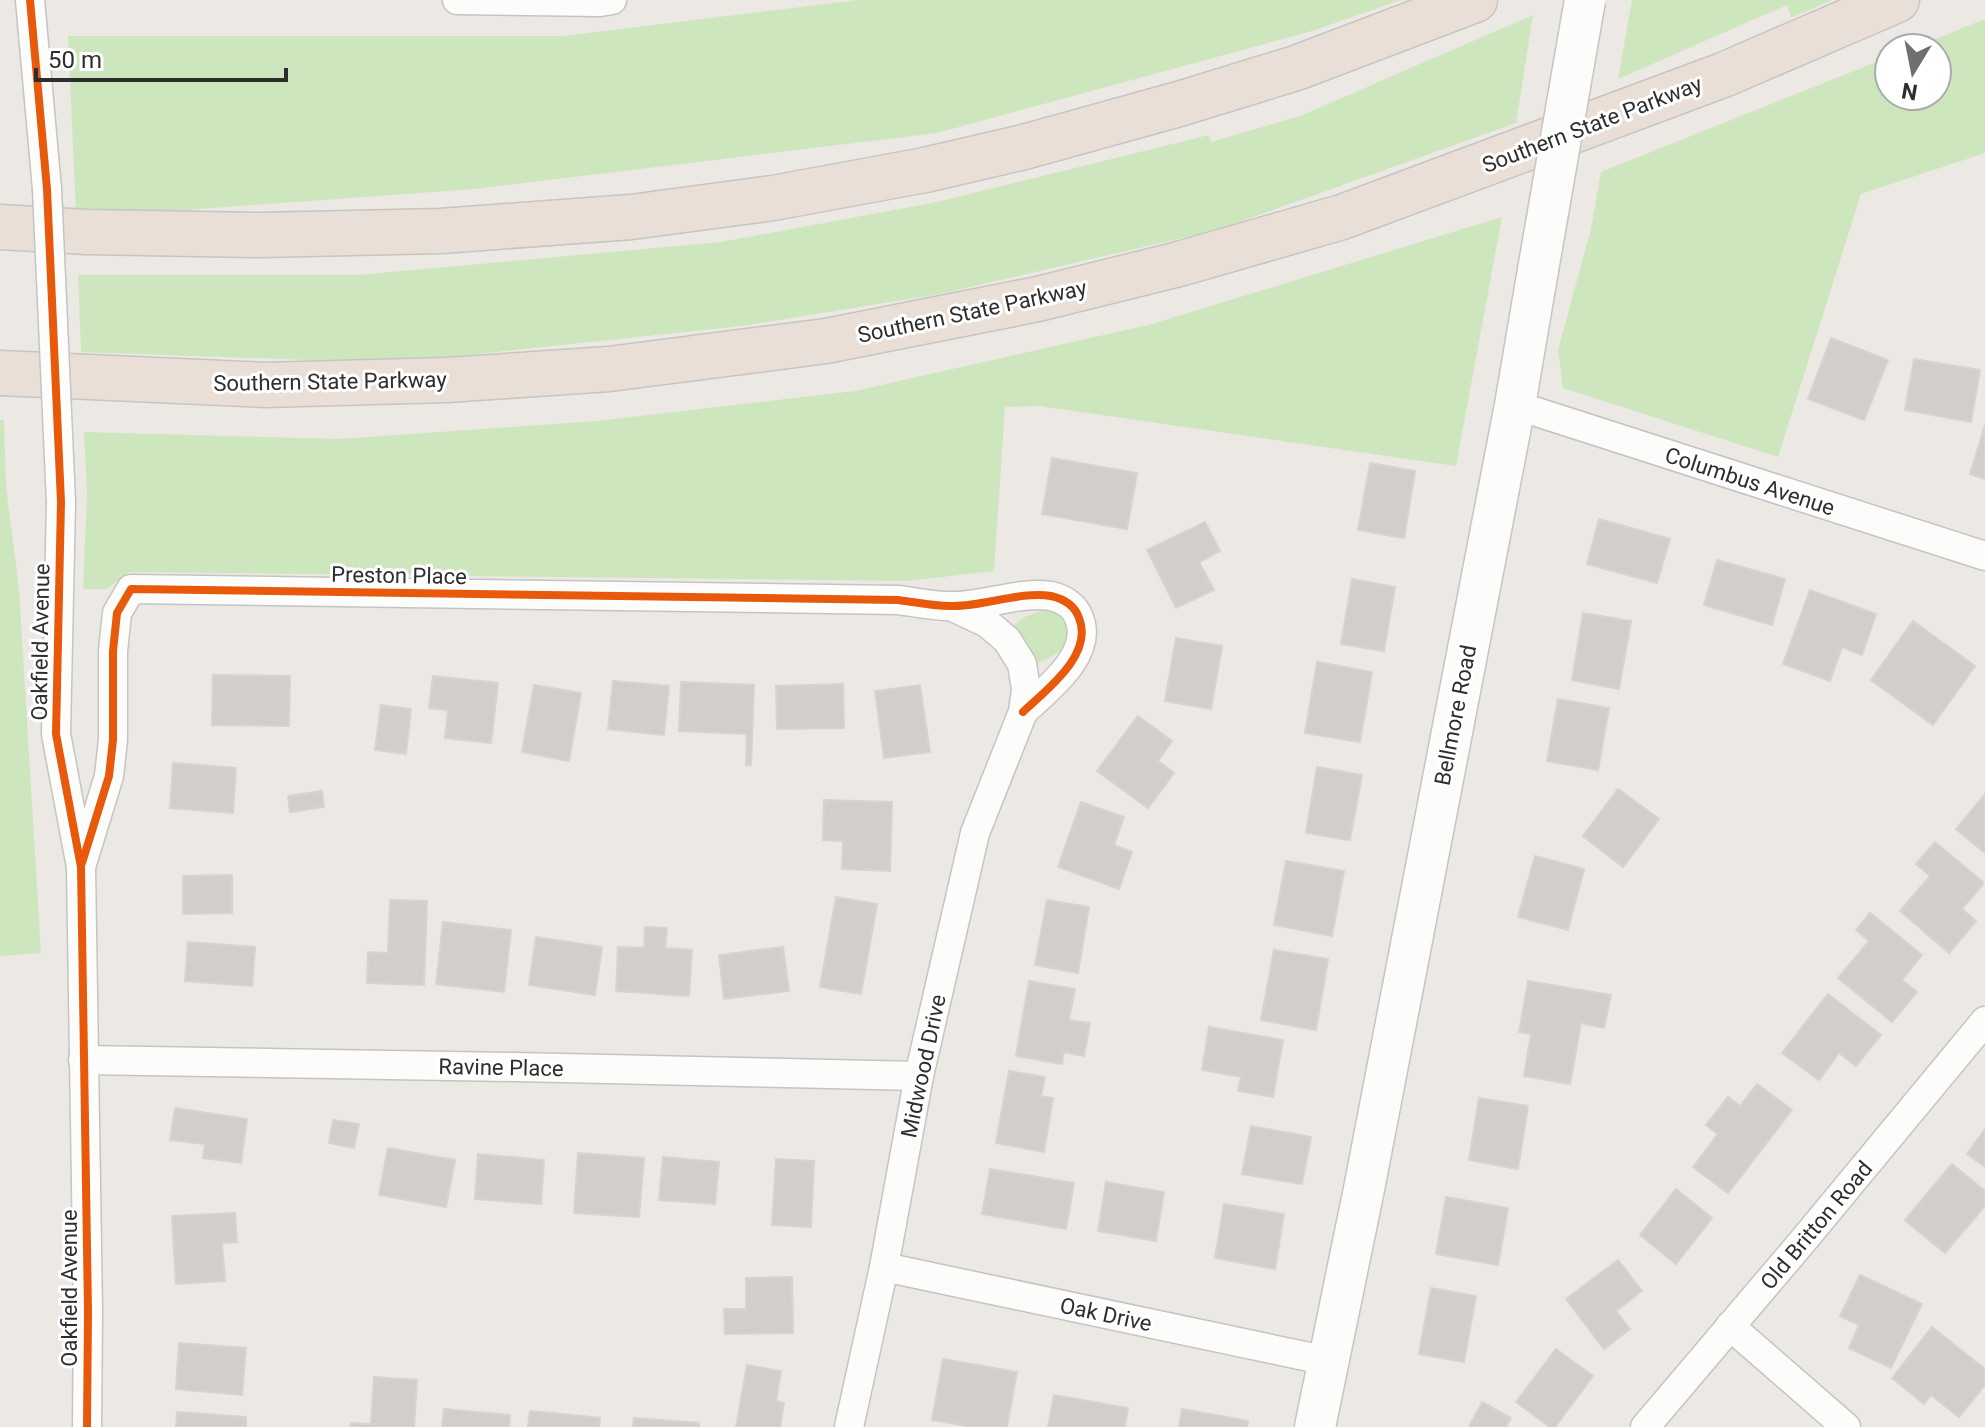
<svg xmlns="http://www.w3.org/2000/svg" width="1985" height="1427" font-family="Roboto,sans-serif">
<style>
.green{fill:#cee6be}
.building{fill:#d1cecb;stroke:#d7d4d0;stroke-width:2}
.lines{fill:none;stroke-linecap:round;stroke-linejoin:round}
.street-casing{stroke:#c5c4c5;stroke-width:31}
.secondary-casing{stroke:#c5c4c5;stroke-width:43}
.highway-casing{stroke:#c6c5c4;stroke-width:47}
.street{stroke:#fcfcfb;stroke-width:28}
.secondary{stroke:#fcfcfb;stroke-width:40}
.highway{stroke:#eadfd6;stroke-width:44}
.street-bridge-casing{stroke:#c5c4c5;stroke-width:31;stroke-linecap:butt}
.secondary-bridge-casing{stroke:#c5c4c5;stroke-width:43;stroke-linecap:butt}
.street-bridge{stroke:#fcfcfb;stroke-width:28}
.secondary-bridge{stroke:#fcfcfb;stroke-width:40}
.cycleway-casing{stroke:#fff;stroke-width:13}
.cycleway{stroke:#e8590c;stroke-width:8}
.labels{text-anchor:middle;stroke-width:6;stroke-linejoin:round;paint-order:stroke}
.street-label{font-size:22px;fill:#2e2e2e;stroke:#fff}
</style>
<rect width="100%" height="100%" fill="#ece8e4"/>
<g class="green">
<polygon points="858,0 1401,0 1312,31 937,133 475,189 185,210 76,213 68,36 563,36"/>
<polygon points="1632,0 1832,0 1791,18 1787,5 1618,79"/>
<polygon points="1533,15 1516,123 1217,230 940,294 742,326 392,363 81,352 78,275 358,275 721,242 937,202 1209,135 1211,142 1300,116"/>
<polygon points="1985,19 1985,153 1861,194 1778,457 1563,388 1558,350 1591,229 1601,172 1889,57 1889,96 1937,96 1937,48 1913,48"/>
<polygon points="1502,217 1456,466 1039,406 1005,407 994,571 908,581 129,572 107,589 83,589 87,494 84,432 340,439 597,421 855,391 1152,324"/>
<polygon points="0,420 4,420 6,486 19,589 41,953 0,956"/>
<path d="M1040,611C1041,611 1052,611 1053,611C1067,614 1072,632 1066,644C1061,654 1042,661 1033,666L1011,627L1025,617Z"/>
</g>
<g class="building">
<polygon points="1831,338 1888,360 1864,420 1808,399"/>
<polygon points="1914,359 1980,370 1971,422 1905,410"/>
<polygon points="1985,425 1985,479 1970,474"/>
<polygon points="1052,458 1137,473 1127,529 1042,514"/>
<polygon points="1370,463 1415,471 1404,538 1358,530"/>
<polygon points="1599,519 1670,539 1657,583 1587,564"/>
<polygon points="1205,522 1220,551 1199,562 1214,590 1176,608 1147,550"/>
<polygon points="1717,560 1785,579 1772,625 1704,605"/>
<polygon points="1352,579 1395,587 1384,651 1341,644"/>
<polygon points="1810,590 1876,614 1862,655 1842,647 1830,681 1783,664"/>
<polygon points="1583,613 1631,621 1619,689 1572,680"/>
<polygon points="1913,621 1975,666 1933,725 1871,680"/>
<polygon points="1176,638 1222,646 1211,709 1165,701"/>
<polygon points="1317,662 1372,672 1360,742 1305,733"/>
<polygon points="213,675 290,676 289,726 212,725"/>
<polygon points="433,676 498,683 491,743 445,738 448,710 429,708"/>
<polygon points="613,681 669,686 664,735 608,729"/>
<polygon points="681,682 754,685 751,765 746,765 747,734 679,731"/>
<polygon points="843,684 844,728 777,729 776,686"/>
<polygon points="534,685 581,693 569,761 522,752"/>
<polygon points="920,685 930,752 884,758 875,691"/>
<polygon points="1558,699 1609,708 1598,770 1547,761"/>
<polygon points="381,705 411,709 406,754 375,750"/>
<polygon points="1138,716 1172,741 1158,761 1174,773 1148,808 1097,771"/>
<polygon points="173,763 236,768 233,813 170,808"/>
<polygon points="1317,767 1362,775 1350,840 1306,833"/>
<polygon points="1618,789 1659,819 1623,867 1583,836"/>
<polygon points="322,791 324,807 290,812 288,796"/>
<polygon points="1985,794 1985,853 1956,829"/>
<polygon points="824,800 892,802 890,871 842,869 843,841 823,840"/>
<polygon points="1081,802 1124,817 1114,845 1132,852 1119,889 1058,867"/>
<polygon points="1935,842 1984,883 1962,909 1976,921 1949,953 1900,911 1930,876 1916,864"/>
<polygon points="1535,856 1584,869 1568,930 1518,917"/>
<polygon points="1286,861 1344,871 1332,936 1274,925"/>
<polygon points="232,875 232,913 183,914 183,876"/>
<polygon points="836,897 877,904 861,994 820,987"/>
<polygon points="390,900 427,901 424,985 367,983 368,952 388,953"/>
<polygon points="1047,900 1089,907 1078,973 1035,965"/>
<polygon points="1870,913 1922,955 1902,980 1917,992 1892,1022 1838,978 1869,941 1856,930"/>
<polygon points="443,922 511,930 504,992 436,984"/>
<polygon points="645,927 667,928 665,948 692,950 689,996 616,991 618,947 644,948"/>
<polygon points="536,937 602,947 595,995 529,985"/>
<polygon points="188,942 255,947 252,986 185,981"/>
<polygon points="783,947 789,991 724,999 719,955"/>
<polygon points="1274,950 1328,959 1316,1030 1261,1020"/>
<polygon points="1029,981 1075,989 1069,1020 1090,1023 1084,1056 1064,1052 1062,1064 1016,1056"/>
<polygon points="1528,981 1611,995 1604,1028 1581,1023 1570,1084 1524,1076 1531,1034 1519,1032"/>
<polygon points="1828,994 1881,1035 1856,1066 1839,1053 1819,1080 1782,1053"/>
<polygon points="1209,1027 1283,1040 1273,1097 1238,1091 1241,1077 1202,1070"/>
<polygon points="1009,1071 1045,1077 1041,1096 1053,1098 1044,1152 996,1143"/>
<polygon points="1757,1084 1792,1110 1728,1193 1693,1167 1718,1134 1706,1125 1728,1097 1740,1106"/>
<polygon points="1479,1098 1528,1106 1518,1169 1469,1160"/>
<polygon points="175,1108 247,1119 241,1163 203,1158 205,1144 170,1140"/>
<polygon points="333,1120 359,1124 354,1148 329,1143"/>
<polygon points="1251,1126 1311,1137 1302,1184 1242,1174"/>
<polygon points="1985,1129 1985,1167 1967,1154"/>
<polygon points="388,1148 455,1160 446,1207 379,1195"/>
<polygon points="578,1153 644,1158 639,1217 574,1213"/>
<polygon points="478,1154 544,1160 541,1204 475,1199"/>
<polygon points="663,1157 719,1162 715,1204 659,1200"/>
<polygon points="776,1159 814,1161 811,1227 772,1225"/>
<polygon points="1952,1164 1985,1191 1985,1206 1945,1253 1905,1220"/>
<polygon points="990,1169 1074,1183 1066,1229 982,1214"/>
<polygon points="1106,1182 1164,1192 1156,1241 1098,1231"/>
<polygon points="1676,1189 1712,1218 1676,1264 1640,1235"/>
<polygon points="1446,1197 1508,1208 1498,1265 1436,1254"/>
<polygon points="1224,1204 1284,1214 1275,1269 1215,1258"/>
<polygon points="235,1213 237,1242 222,1243 225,1281 176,1284 172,1216"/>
<polygon points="1618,1260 1642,1291 1616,1311 1630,1329 1604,1349 1566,1299"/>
<polygon points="1860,1275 1922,1304 1891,1368 1849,1348 1859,1325 1840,1316"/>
<polygon points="792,1277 793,1333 725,1334 724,1309 746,1309 746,1278"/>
<polygon points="1431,1288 1476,1296 1464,1362 1419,1354"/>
<polygon points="1932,1327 1985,1369 1985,1385 1959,1417 1931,1395 1924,1404 1892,1378"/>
<polygon points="179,1343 246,1348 242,1395 176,1389"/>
<polygon points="1556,1349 1593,1376 1555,1427 1550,1427 1516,1402"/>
<polygon points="943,1359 1017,1372 1007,1427 973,1427 932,1420"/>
<polygon points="747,1365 781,1371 776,1401 784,1403 780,1427 736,1427"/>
<polygon points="374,1377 417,1380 414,1427 351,1427 351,1423 371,1424"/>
<polygon points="1054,1395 1128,1408 1125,1427 1048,1427"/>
<polygon points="1482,1402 1511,1418 1506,1427 1469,1427"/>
<polygon points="444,1409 510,1415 509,1427 442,1427"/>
<polygon points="1182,1409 1248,1421 1247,1427 1179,1427"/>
<polygon points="530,1411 600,1418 599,1427 528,1427"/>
<polygon points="177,1412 246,1417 246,1427 176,1427"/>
<polygon points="634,1418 699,1423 699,1427 633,1427"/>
</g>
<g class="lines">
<defs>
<g id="street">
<polyline points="30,0 47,189"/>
<polyline points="457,0 600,2 612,0"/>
<polyline points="1515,405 1985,556"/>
<polyline points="61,502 56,734 81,867 88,1311 87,1427"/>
<path d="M81,867L109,776L113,740V651L117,613L131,589L898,600C916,602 936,607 954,606C985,606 1021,591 1051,596C1064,599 1075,606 1079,618C1094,655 1046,690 1023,712"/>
<polyline points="83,1060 516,1067 919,1076"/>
<polyline points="884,1267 1328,1361"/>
<polyline points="1730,1326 1846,1427"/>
<polyline points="849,1427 884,1267 919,1076 975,833 1023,712 1026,689 1022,664 1007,640 987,623 953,607"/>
<polyline points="1645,1427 1802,1242 1985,1021"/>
</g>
<polyline id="secondary" points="1315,1427 1364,1189 1515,405 1538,270"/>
<g id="highway">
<polyline points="0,227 87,232 261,235 441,231 631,217 773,198 925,170 1020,148 1179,104 1296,68 1475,0"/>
<polyline points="0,373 265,385 447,380 609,369 826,341 1038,299 1179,264 1342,217 1723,75 1897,0"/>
</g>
</defs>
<use href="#street" class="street-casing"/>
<use href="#secondary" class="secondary-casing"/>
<use href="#highway" class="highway-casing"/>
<use href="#street" class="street"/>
<use href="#secondary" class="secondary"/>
<use href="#highway" class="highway"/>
<defs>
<polyline id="street-bridge" points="47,189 61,502"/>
<polyline id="secondary-bridge" points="1538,270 1585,0"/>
</defs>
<use href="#street-bridge" class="street-bridge-casing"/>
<use href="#secondary-bridge" class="secondary-bridge-casing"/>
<use href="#street-bridge" class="street-bridge"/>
<use href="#secondary-bridge" class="secondary-bridge"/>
<defs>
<g id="cycleway">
<polyline points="30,0 47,189 61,502 56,734 81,867 88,1311 87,1427"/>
<path d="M82,863L109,776L113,740V651L117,613L131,589L898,600C916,602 936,607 954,606C985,606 1021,591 1051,596C1064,599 1075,606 1079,618C1094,655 1046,690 1023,712"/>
</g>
</defs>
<use href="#cycleway" class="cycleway-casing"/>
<use href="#cycleway" class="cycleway"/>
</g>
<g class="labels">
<g class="street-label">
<text transform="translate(1592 124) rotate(-21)" y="8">Southern State Parkway</text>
<text transform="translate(972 311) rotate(-12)" y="8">Southern State Parkway</text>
<text transform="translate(330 381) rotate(-1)" y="8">Southern State Parkway</text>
<text transform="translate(1750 481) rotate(18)" y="8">Columbus Avenue</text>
<text transform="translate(399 575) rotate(1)" y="8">Preston Place</text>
<text transform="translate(40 642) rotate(-89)" y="8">Oakfield Avenue</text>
<text transform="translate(1455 715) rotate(-79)" y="8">Bellmore Road</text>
<text transform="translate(923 1066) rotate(-78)" y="8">Midwood Drive</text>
<text transform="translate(501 1067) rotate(1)" y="8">Ravine Place</text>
<text transform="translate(1816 1225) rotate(-50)" y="8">Old Britton Road</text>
<text transform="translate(69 1288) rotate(-90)" y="8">Oakfield Avenue</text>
<text transform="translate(1106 1314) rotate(12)" y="8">Oak Drive</text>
</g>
</g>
<g transform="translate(1913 72) rotate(190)"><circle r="38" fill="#ffffff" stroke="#ababab" stroke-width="2"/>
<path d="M0-6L14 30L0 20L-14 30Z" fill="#706f6e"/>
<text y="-12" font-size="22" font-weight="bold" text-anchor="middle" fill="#2e2e2e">N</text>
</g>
<path d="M36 68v12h250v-12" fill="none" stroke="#2e2e2e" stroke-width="4"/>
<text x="48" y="68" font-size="24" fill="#2e2e2e" stroke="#ffffff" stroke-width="6" paint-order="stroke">50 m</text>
</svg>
